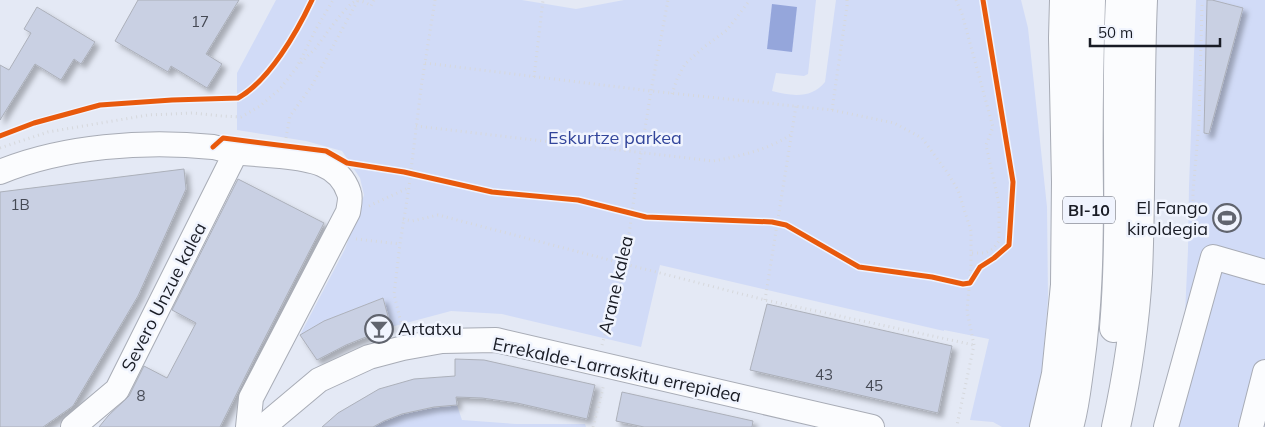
<svg xmlns="http://www.w3.org/2000/svg" width="1265" height="427" font-family="Mulish,sans-serif">
<style>
.green{fill:#d1dbf7}
.water{fill:#95a6db}
.building{fill:#c9d0e3;stroke:#acb0ba;filter:url(#shadow)}
.lines{fill:none;stroke-linecap:round;stroke-linejoin:round}
.minor-casing{stroke:#a8acb6;stroke-width:26}
.highway-casing{stroke:#a8acb6;stroke-width:30}
.path{stroke:#d6d8dc;stroke-width:3;stroke-dasharray:1 4;stroke-linecap:butt}
.minor{stroke:#fbfcfe;stroke-width:24}
.highway{stroke:#fbfcfe;stroke-width:28}
.cycleway-casing{stroke:#f0f4fe;stroke-width:8}
.cycleway{stroke:#e8590c;stroke-width:5}
.labels{text-anchor:middle;stroke-width:5;stroke-linejoin:round;paint-order:stroke}
.number-label{font-size:15px;fill:#454954}
.shield{fill:#f0f4fe;stroke:#5a5d66;stroke-width:1}
.shield-label{font-size:16px;font-weight:bold;fill:#191c25}
.park-label{font-size:18px;fill:#32459b;stroke:#f0f4fe}
.poi-label{font-size:18px;fill:#191c25;stroke:#f0f4fe;text-anchor:end}
.street-label{font-size:18px;fill:#191c25;stroke:#f0f4fe}
</style>
<defs>
<filter id="shadow"><feDropShadow dx="4.5" dy="4.5" stdDeviation="2.5" flood-color="#0004"/></filter>
</defs>
<rect width="100%" height="100%" fill="#e4e9f5"/>
<g class="green">
<path d="M276,0H522L576,9L624,0H816L808,74L804,76L776,73L772,91C791,96 812,99 825,82L836,0H1021L1028,28L1047,207L1048,298L1042,373L1035,415L1032,427H1002L993,422L970,420L989,339L944,330V331L660,265L641,347L502,314L451,311L391,327L383,298L324,321L300,335L345,249L364,195L360,178L342,151L306,141L237,130V73Z"/>
<polygon points="1196,0 1265,0 1265,427 1160,427 1184,335 1188,250 1189,186"/>
<path d="M457,405L462,420L516,424H585L586,427H373C399,411 428,408 457,405Z"/>
</g>
<polygon class="water" points="772,4 797,7 792,52 767,49"/>
<g class="building">
<polygon points="138,0 239,0 206,54 222,64 207,88 171,66 168,72 115,41"/>
<polygon points="1207,0 1212,0 1243,8 1209,134 1204,133"/>
<polygon points="37,7 95,42 81,64 74,59 61,80 35,64 0,120 0,65 9,70 31,33 24,29"/>
<polygon points="184,169 186,189 138,296 73,406 43,427 0,427 0,192"/>
<polygon points="238,179 324,223 253,361 220,427 99,427 108,416 129,396 144,366 167,378 196,323 172,310"/>
<polygon points="383,298 391,327 346,345 317,360 300,335 324,321"/>
<polygon points="767,304 952,346 938,413 750,370"/>
<polygon points="455,359 484,360 595,385 587,419 517,403 482,398 456,397 457,405 434,407 402,414 384,421 373,427 322,427 338,413 379,389 414,379 455,376"/>
<polygon points="622,392 753,421 752,427 644,427 616,421"/>
</g>
<g class="lines">
<defs>
<g id="minor">
<path d="M0,172C63,146 145,140 213,147C223,149 233,152 243,153C255,154 268,155 280,156C308,159 339,162 349,193C351,198 349,206 348,212L251,398L248,427"/>
<polyline points="73,427 117,390 236,152"/>
<polyline points="263,427 319,380 369,357 403,348 442,341 496,340 872,427"/>
<polyline points="1166,427 1213,257 1265,272"/>
<polyline points="1251,427 1265,372"/>
</g>
<g id="highway">
<path d="M1114,328C1123,219 1114,109 1120,0"/>
<polyline points="1044,427 1056,374 1065,285 1066,182 1063,38 1064,0"/>
<path d="M1069,427C1075,407 1077,385 1080,364C1088,307 1089,250 1089,193C1088,129 1089,65 1091,0"/>
<path d="M1116,427C1127,377 1135,325 1138,273C1142,182 1139,91 1143,0"/>
</g>
</defs>
<use href="#minor" class="minor-casing"/>
<use href="#highway" class="highway-casing"/>
<g class="path">
<polyline points="956,0 962,14 993,127 986,145 999,204 999,241 993,249 985,253 971,253"/>
<polyline points="1202,5 1199,122 1193,192 1193,219 1198,234 1209,237"/>
<path d="M301,63C305,58 310,54 315,49C322,40 347,3 356,1C361,0 367,3 371,6L374,0"/>
<polyline points="425,63 651,91 832,110 894,123 922,138 947,172 958,190 971,231 971,265 967,311 974,345 957,425"/>
<polyline points="534,77 543,0"/>
<polyline points="672,94 677,79 685,64 704,47 727,30 750,0"/>
<polyline points="832,110 847,6 847,0"/>
<path d="M416,126L713,161C740,156 768,150 792,134"/>
<polyline points="286,138 290,116 311,87 358,0"/>
<polyline points="0,148 48,132 148,115 193,113 222,116 241,117 260,106 280,89 297,67 316,29 333,0"/>
<polyline points="369,206 408,188"/>
<polyline points="403,219 412,221 438,215 625,264 765,300 974,345"/>
<polyline points="356,239 400,244"/>
<polyline points="765,300 796,106"/>
<polyline points="402,327 394,294 400,244 409,187 421,88 435,0"/>
<polyline points="602,345 625,264 635,191 651,91 668,0"/>
<polyline points="593,427 604,384"/>
</g>
<use href="#minor" class="minor"/>
<use href="#highway" class="highway"/>
<defs>
<g id="cycleway">
<path d="M0,136L34,123L100,105L172,100L238,98C269,81 297,32 312,0"/>
<polyline points="213,147 223,138 326,151 347,163 404,172 492,192 578,200 646,217 772,222 786,225 859,267 932,277 963,284 970,283 980,267 994,258 1009,245 1013,182 983,0"/>
</g>
</defs>
<use href="#cycleway" class="cycleway-casing"/>
<use href="#cycleway" class="cycleway"/>
</g>
<defs>
<symbol id="stadium-ring" viewBox="-11 -11 22 22"><circle r="9.5" fill="#f0f4fe" stroke="#60646e" stroke-width="1.5"/><path d="M0-5a6.5 5 0 1 0 0 10a6.5 5 0 1 0 0-10ZM-3.5-1.8h7v3.6h-7Z" fill="#60646e"/></symbol>
<symbol id="bar-ring" viewBox="-11 -11 22 22"><circle r="9.5" fill="#f0f4fe" stroke="#60646e" stroke-width="1.5"/><path d="M-6-5H6L.8 .8V4.5H3.5V6h-7V4.5H-.8V.8Z" fill="#60646e"/></symbol>
</defs>
<g fill-rule="evenodd">
<use href="#stadium-ring" x="1211" y="202" width="32" height="32"/>
<use href="#bar-ring" x="363" y="313" width="32" height="32"/>
</g>
<g class="labels">
<g class="number-label">
<text x="200" y="27">17</text>
<text x="20" y="210">1B</text>
<text x="824" y="380">43</text>
<text x="874" y="391">45</text>
<text x="141" y="401">8</text>
</g>
<rect class="shield" x="1063" y="196.5" width="52" height="27" rx="4"/>
<g class="shield-label">
<text x="1089" y="216">BI-10</text>
</g>
<g class="park-label">
<text x="615" y="144">Eskurtze parkea</text>
</g>
<g class="poi-label">
<text x="1208" y="214">El Fango<tspan x="1208" dy="21">kiroldegia</tspan></text>
<text x="398" y="335" text-anchor="start">Artatxu</text>
</g>
<g class="street-label">
<text transform="translate(616 285) rotate(-77)" y="6">Arane kalea</text>
<text transform="translate(164 297) rotate(-63)" y="6">Severo Unzue kalea</text>
<text transform="translate(617 370) rotate(12)" y="6">Errekalde-Larraskitu errepidea</text>
</g>
</g>
<path d="M1090 38v8h130v-8" fill="none" stroke="#191c25" stroke-width="2.5"/>
<text x="1098" y="38" font-size="15" fill="#191c25" stroke="#f0f4fe" stroke-width="4" paint-order="stroke">50 m</text>
</svg>
